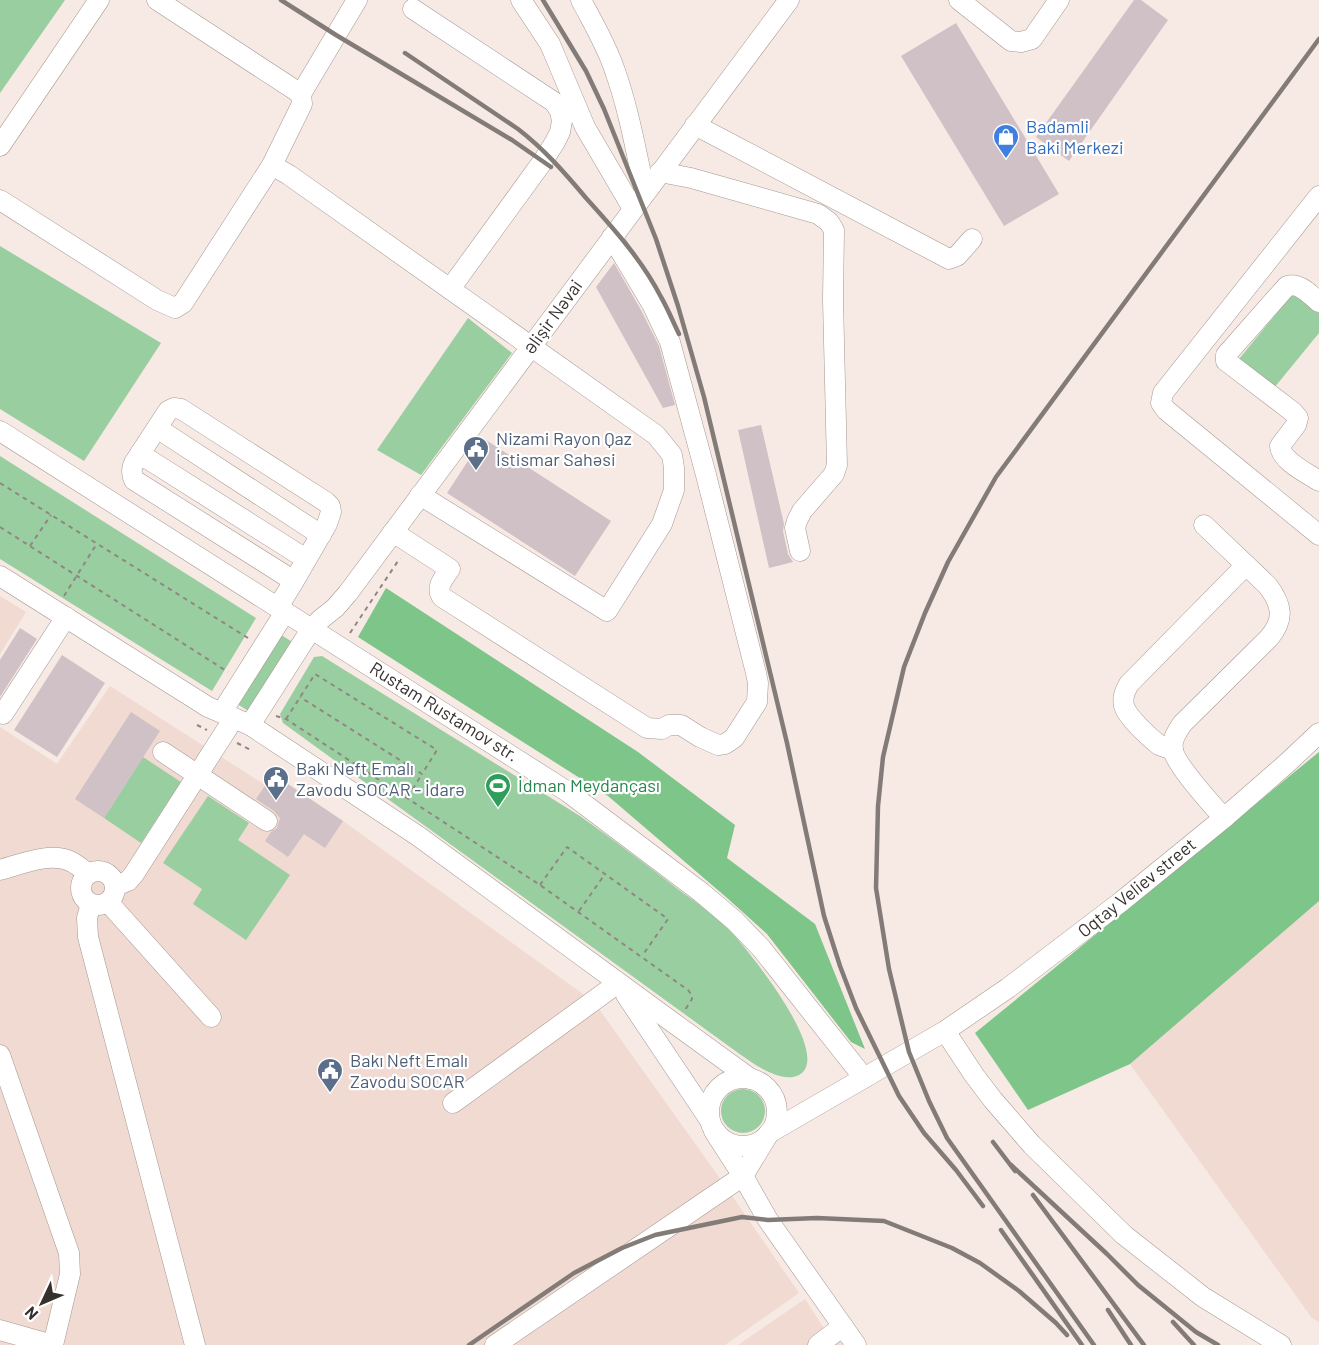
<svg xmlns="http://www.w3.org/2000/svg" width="1319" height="1345" font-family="Barlow,sans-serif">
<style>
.built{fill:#f0dad1}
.green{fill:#99cfa0}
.forest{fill:#7dc588}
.building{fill:#cfc1c6}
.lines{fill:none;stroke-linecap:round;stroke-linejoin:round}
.minor-casing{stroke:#a49792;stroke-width:21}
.path{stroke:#908783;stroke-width:2;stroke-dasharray:4.5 4.5;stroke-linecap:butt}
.minor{stroke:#fff;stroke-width:20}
.rail{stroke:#837b77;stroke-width:4.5}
.labels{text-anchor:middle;stroke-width:4.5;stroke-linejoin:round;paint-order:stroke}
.shop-label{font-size:18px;fill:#366cbe;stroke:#fff;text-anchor:start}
.street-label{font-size:18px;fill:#36312f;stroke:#fff}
.service-label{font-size:18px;fill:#4e5e75;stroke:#fff;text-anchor:start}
.leisure-label{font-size:18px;fill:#27864d;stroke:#fff;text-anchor:start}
</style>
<rect width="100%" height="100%" fill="#f7e9e3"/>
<g class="built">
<polygon points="0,596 26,612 0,654"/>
<polygon points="110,686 265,785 273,774 343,821 594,1002 726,1187 799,1293 725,1345 0,1345 0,727 57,764"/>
<polygon points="1319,901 1319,1322 1312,1318 1130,1064"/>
<polygon points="805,1299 832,1341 837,1338 842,1345 738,1345"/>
</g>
<g class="green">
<polygon points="0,0 65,0 0,93"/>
<polygon points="0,246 161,343 84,461 0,409"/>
<polygon points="1294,292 1319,313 1319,333 1274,388 1239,359"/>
<polygon points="468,318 512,353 421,475 377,450"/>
<polygon points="0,456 256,618 212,691 0,559"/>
<polygon points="278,633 294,643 250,712 234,702"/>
<path d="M322,656L580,816C614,840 647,865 679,890C697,903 717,916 732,933C749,951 834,1056 799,1075C781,1084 754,1064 741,1055L283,723L280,714L314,657Z"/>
<polygon points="143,757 181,782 141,843 104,818"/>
<polygon points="208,796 249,823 238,840 290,875 246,940 193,904 202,889 163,863"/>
<circle cx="743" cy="1111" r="22"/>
</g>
<g class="forest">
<polygon points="386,588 638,752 735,825 727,858 815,924 865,1049 851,1042 767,934 726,897 608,796 358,637"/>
<polygon points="1319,752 1319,901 1130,1064 1028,1110 975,1033"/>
</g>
<g class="building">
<polygon points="1134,0 1141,0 1168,20 1069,161 1036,137"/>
<polygon points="956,23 1059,194 1004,226 901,56"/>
<polygon points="614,263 641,310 659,346 675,405 663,408 596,287"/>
<polygon points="761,425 784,524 783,531 788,554 793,562 769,568 738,430"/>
<polygon points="483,438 611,521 575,576 447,493"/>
<polygon points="20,628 37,639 0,697 0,660"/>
<polygon points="62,655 105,683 57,757 14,730"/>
<polygon points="131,712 160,731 104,818 75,799"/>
<polygon points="273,774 343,821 325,848 304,834 288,857 265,841 271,832 277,828 280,818 274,811 256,799"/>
</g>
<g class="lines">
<defs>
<g id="minor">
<polyline points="521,0 550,44 585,127 633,209"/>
<path d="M581,0C593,23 607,46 615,71C629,110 636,152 645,192"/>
<polyline points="959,0 1011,41 1021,42 1032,39 1059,0"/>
<polyline points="413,9 554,102 560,111 562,121 560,132 555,142 543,161 450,289"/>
<polyline points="301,94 357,0"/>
<polyline points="695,125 949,259 957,256 972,239"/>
<polyline points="0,146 99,0"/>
<polyline points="272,165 289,175 656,435 672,455 674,468 674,490 662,524 607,611 420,495"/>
<polyline points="660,172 691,178 818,214 829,222 834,230 833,300 837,465 834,474 802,511 797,521 795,528 800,551"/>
<polyline points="1319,196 1163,393 1161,403 1166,410 1319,535"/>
<polyline points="0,200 157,300 175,308 183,303 272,165 302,104 301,94 157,0"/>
<path d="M1319,302C1310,295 1300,282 1287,286L1226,355V361L1293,412L1298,418L1296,425L1280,446C1281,461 1307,473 1319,481"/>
<polyline points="157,428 321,535"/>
<polyline points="0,431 568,792 702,893 735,921 761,948 864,1078"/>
<polyline points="140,454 306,559"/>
<path d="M1204,525L1268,586C1282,605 1285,619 1269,638L1182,724C1177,732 1171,740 1173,750C1175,764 1213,806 1224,818"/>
<path d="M393,532L450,569C444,578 435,587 442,597L647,728L662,729L669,725H681L700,737L718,745L725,744L734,738L757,702L758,683L756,673L706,475L670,342L652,304L612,237"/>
<polyline points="0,576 208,707 250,725 418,836 675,1024 751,1079"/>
<path d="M278,607L294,581L134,480C131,473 131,469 134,463L168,411L174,408L181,409L326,502L330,506L331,512L327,524L294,581"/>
<polyline points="222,712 285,612"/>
<polyline points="3,714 66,617"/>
<polyline points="250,725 312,628 321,619 335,608 348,593 789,0"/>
<path d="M1173,750C1168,748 1164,747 1159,745C1150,738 1127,717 1124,706C1122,697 1125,691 1129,684L1246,565"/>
<polyline points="163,752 267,821"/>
<path d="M0,870C21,864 51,851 72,862C78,865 83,870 88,874"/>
<circle cx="98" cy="888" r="17"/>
<polyline points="115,886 128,881 134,874 234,718"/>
<polyline points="108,902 211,1017"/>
<polyline points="91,904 87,918 88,937 195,1345"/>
<polyline points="626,995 709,1119"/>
<polyline points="945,1031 974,1075 993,1100 1032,1145 1124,1235 1203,1297 1281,1345"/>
<polyline points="0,1055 69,1253 70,1274 53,1345 0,1330"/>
<circle cx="743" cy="1112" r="34"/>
<polyline points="453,1103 618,983"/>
<polyline points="714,1131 743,1176 768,1220 856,1345"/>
<polyline points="495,1345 743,1176 769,1133 945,1031 1008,988 1122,901 1224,818 1286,764 1319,733"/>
<polyline points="818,1345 843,1326"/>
</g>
</defs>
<use href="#minor" class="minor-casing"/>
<g class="path">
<polyline points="0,483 248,638"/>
<polyline points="0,527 228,672"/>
<polyline points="30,546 51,515"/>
<polyline points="64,596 96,545"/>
<polyline points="350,633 400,558"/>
<polyline points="276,716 286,719 540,885 688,990 692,995 692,999 685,1010"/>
<polyline points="286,719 315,674 437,750 422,774 300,697"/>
<polyline points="197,725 207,730"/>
<polyline points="237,743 253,751"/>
<polyline points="408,797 422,774"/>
<polyline points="540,885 567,847 668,919 642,956"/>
<polyline points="579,911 605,874"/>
</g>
<use href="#minor" class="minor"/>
<g class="rail">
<polyline points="281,0 336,35 512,140 551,167"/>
<polyline points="543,0 586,71 604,109 656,239 678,306 704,397 787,743 824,916 840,966 856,1008 899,1096 924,1133 956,1170 983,1206"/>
<path d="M405,53L518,129C544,149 565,173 586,198C614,229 642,260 661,297C668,309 673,322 679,334"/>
<polyline points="993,1142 1015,1171"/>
<polyline points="1011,1165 1107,1254 1138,1285 1196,1332 1218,1345"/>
<polyline points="1033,1195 1144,1345"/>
<polyline points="1001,1230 1082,1345"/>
<polyline points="1108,1310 1131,1345"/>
<polyline points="1173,1322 1194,1345"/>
<polyline points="469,1345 574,1273 622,1248 655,1235 742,1217 768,1220 817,1218 884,1221 952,1248 980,1263 1019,1291 1056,1323 1067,1335"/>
<polyline points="1094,1345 947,1138 929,1101 909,1052 889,969 876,888 878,806 883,757 904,667 925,613 948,562 996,477 1319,39"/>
</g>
</g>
<defs>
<symbol id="shop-pin" viewBox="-11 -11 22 30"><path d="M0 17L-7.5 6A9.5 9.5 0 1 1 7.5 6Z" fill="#3f7fe0" stroke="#fff"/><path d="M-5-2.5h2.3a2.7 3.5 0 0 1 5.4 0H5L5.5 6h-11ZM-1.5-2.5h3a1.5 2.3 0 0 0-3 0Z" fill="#fff"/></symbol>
<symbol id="civic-pin" viewBox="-11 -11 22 30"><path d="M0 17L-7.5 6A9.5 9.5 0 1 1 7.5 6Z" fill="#5c6f8a" stroke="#fff"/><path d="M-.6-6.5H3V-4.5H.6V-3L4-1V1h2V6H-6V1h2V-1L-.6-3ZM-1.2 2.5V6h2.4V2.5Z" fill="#fff"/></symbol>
<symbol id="stadium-pin" viewBox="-11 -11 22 30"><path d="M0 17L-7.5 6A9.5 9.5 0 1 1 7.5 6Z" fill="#2e9e5b" stroke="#fff"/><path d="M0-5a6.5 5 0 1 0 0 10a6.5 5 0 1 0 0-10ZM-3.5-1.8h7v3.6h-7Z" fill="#fff"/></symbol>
</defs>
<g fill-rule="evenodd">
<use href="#shop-pin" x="991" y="122" width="30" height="40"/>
<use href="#civic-pin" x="461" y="434" width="30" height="40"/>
<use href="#civic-pin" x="261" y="764" width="30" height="40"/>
<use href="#stadium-pin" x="483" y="771" width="30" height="40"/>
<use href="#civic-pin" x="315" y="1056" width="30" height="40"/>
</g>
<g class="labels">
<g class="shop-label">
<text x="1026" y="133">Badamli<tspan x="1026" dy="21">Baki Merkezi</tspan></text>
</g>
<g class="street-label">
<text transform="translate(553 317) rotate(-54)" y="6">Əlişir Nəvai</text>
<text transform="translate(444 712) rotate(32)" y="6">Rustam Rustamov str.</text>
<text transform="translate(1137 888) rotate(-39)" y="6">Oqtay Veliev street</text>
</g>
<g class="service-label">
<text x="496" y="445">Nizami Rayon Qaz<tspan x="496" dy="21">İstismar Sahəsi</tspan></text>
<text x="296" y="775">Bakı Neft Emalı<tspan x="296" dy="21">Zavodu SOCAR - İdarə</tspan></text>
<text x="350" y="1067">Bakı Neft Emalı<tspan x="350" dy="21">Zavodu SOCAR</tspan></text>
</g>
<g class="leisure-label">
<text x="518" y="792">İdman Meydançası</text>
</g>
</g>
<g transform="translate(42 1303) rotate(226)" stroke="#ffffff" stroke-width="4.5" paint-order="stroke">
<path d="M0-4.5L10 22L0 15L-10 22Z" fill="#36312f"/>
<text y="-9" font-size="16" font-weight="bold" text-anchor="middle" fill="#36312f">N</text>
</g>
</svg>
